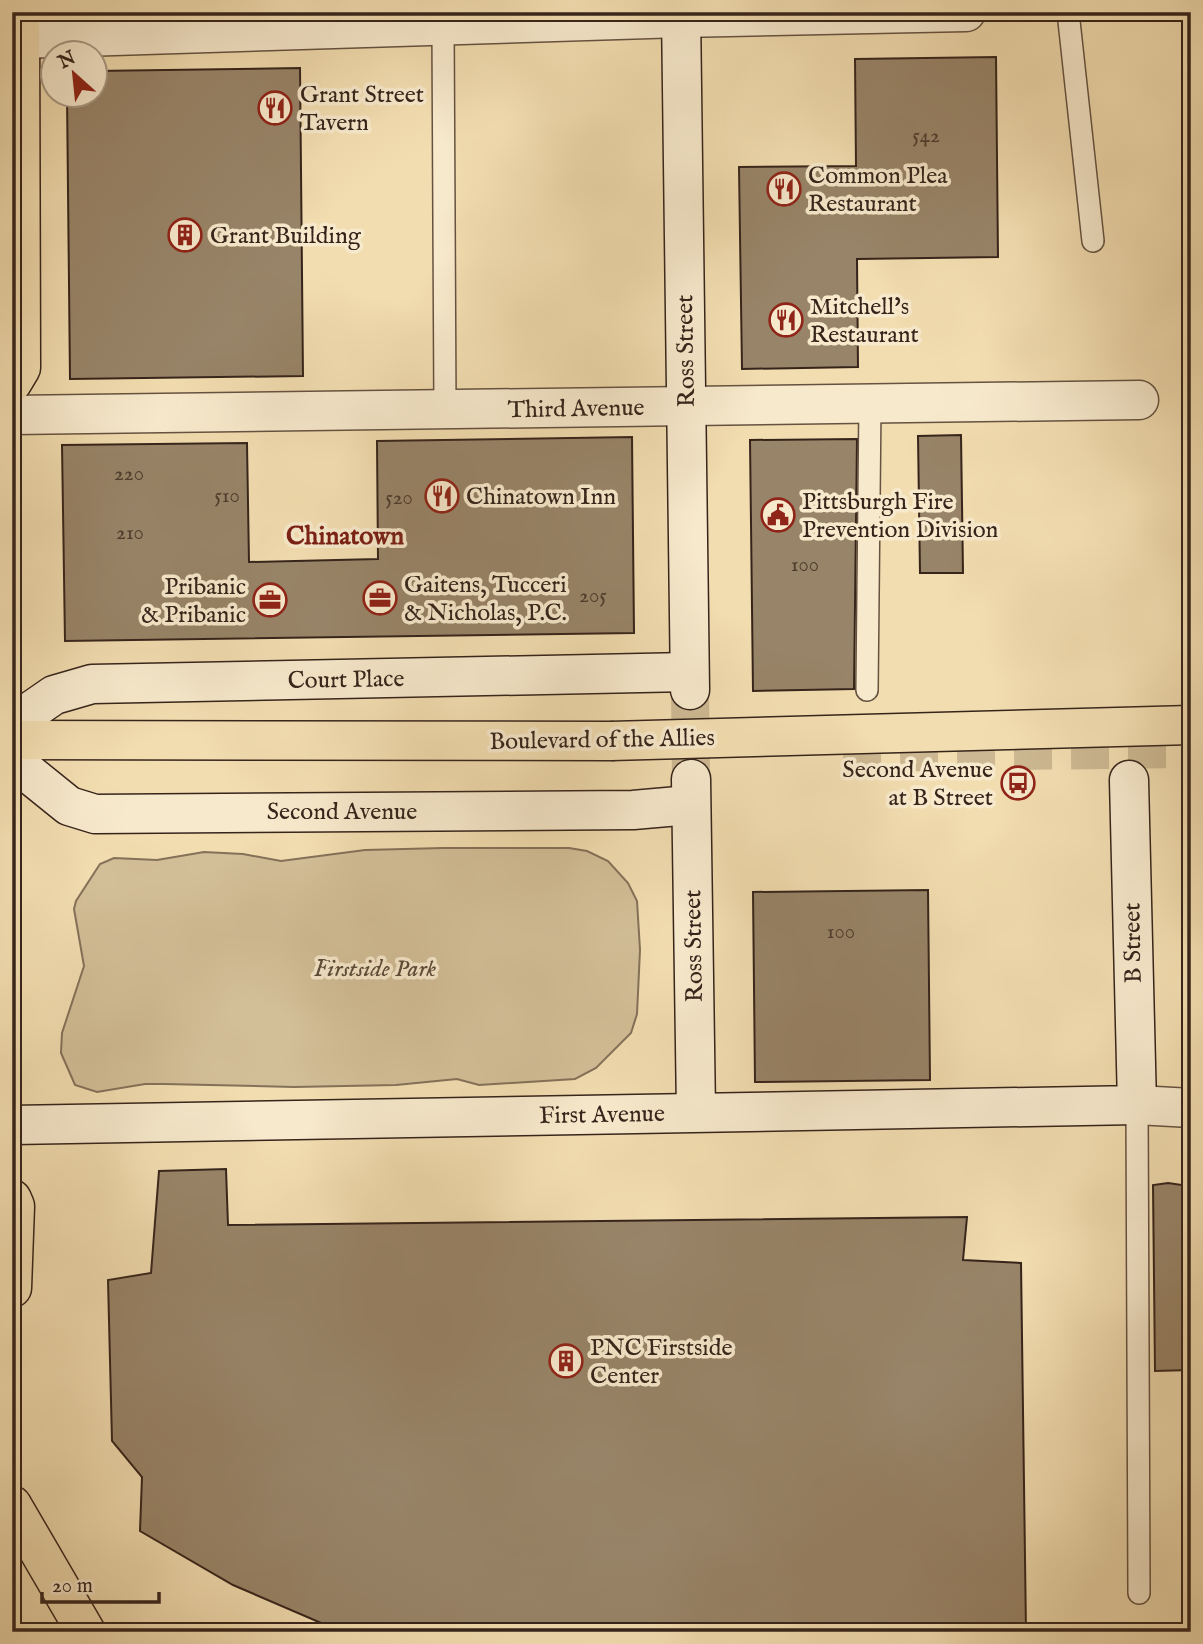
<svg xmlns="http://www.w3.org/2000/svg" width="1203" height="1644" font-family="'IM FELL English',serif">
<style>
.green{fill:#d2be97;stroke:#847159;stroke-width:2}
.building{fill:#988468;stroke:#36241b;stroke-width:2}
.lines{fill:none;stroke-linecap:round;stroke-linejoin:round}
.secondary-tunnel{stroke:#ccb892;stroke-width:38;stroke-dasharray:38 19;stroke-linecap:butt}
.service-casing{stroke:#655240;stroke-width:24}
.minor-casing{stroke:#655240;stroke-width:41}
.secondary-casing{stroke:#36241b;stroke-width:41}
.primary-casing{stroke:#36241b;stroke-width:41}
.motorway-casing{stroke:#36241b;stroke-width:41}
.service{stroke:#f7e9cc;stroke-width:21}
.minor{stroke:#f7e9cc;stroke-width:38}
.secondary{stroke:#f7e9cc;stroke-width:38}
.primary{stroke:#f2ddb0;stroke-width:38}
.motorway{stroke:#f2ddb0;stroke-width:38}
.primary-bridge-casing{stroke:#36241b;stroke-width:41;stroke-linecap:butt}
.primary-bridge{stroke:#f2ddb0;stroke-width:38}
.labels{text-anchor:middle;stroke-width:7;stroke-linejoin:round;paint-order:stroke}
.number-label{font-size:21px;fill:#4e3c2e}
.poi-label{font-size:24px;fill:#36241b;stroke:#f7e9cc;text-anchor:start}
.street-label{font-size:24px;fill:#36241b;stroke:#f7e9cc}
.park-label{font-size:24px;font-style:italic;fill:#5d4a3a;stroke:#f7e9cc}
.neighbourhood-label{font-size:26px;font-weight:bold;fill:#7a1f14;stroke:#f7e9cc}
</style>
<rect width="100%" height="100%" fill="#f2ddb0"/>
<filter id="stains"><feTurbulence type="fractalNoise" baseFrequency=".00286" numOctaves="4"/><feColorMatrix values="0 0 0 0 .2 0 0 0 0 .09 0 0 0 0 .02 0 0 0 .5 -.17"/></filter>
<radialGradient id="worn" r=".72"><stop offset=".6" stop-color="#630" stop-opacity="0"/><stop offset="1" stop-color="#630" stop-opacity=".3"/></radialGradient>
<polygon class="green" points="443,848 569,848 587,851 608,861 628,883 637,901 640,950 637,1014 631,1033 596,1068 575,1079 479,1085 457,1079 396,1085 294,1087 164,1084 145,1084 97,1092 75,1085 61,1053 62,1033 84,966 74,909 76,901 100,864 114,858 157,860 204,852 243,854 281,861 365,850"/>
<g class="building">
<polygon points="996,57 998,257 857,259 858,367 742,369 739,167 856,166 855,59"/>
<polygon points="300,68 303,376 70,379 67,94 94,94 94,71"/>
<polygon points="961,435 963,573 920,573 918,436"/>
<polygon points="632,437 634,633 65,641 62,445 247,443 249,562 295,561 378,559 377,441"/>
<polygon points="857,439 854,689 753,691 750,440"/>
<polygon points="928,890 930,1080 755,1082 753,892"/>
<polygon points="226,1169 228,1225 967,1217 963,1260 1021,1263 1026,1632 342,1632 233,1585 140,1531 142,1477 112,1441 108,1280 151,1273 159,1171"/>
<polygon points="1168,1183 1189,1186 1191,1370 1155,1371 1153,1185"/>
</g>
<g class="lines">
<g class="secondary-tunnel">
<polyline points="690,690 691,773"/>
<polyline points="843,753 1191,749"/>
</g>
<defs>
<g id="service">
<polyline points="1068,12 1093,241"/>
<polyline points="443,26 445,409"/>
<polyline points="867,690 870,403"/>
<polyline points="1137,1105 1139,1593"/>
</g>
<g id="minor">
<polyline points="20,39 681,18 966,12"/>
<polyline points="12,415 1139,400"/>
<polyline points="1137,1105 1191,1108"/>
</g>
<g id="secondary">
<polyline points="681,12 690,690"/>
<polyline points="12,724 54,695 92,684 689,672"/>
<polyline points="12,760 69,806 95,814 633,810 690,805"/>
<polyline points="691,779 696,1112"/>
<polyline points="12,1125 1137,1105 1129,780"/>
</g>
<g id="primary">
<polyline points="12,383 21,368 20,12"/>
<polyline points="12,740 611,741"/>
<polyline points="12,1199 15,1206 12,1288"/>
</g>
<polyline id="motorway" points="12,1505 86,1632"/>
</defs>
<use href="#service" class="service-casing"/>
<use href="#minor" class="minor-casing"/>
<use href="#secondary" class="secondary-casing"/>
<use href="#primary" class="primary-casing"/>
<use href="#motorway" class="motorway-casing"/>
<use href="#service" class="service"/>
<use href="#minor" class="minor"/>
<use href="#secondary" class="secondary"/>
<use href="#primary" class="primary"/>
<use href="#motorway" class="motorway"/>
<defs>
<polyline id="primary-bridge" points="611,741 1191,725"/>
</defs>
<use href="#primary-bridge" class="primary-bridge-casing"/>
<use href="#primary-bridge" class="primary-bridge"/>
</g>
<defs>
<symbol id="restaurant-ring" viewBox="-11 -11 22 22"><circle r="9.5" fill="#f7e9cc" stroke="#8f2418" stroke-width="1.5"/><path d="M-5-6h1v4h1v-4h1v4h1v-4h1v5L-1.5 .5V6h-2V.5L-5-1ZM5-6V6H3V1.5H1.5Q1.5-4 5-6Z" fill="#8f2418"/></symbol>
<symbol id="building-ring" viewBox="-11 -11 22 22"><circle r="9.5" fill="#f7e9cc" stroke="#8f2418" stroke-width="1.5"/><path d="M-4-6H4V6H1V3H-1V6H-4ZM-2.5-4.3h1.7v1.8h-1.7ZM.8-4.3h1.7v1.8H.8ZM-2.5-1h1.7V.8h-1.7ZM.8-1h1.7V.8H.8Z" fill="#8f2418"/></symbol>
<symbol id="civic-ring" viewBox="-11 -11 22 22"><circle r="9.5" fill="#f7e9cc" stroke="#8f2418" stroke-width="1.5"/><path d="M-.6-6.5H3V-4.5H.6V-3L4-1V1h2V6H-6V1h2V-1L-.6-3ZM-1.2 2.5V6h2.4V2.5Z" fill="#8f2418"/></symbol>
<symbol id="office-ring" viewBox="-11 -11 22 22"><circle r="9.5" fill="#f7e9cc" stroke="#8f2418" stroke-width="1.5"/><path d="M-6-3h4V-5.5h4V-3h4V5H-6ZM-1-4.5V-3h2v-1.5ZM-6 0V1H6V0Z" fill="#8f2418"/></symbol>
<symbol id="bus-ring" viewBox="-11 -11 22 22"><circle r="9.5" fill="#f7e9cc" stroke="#8f2418" stroke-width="1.5"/><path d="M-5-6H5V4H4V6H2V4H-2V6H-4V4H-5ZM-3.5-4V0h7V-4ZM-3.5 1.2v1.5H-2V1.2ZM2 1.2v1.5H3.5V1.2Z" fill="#8f2418"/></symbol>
</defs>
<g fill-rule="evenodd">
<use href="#restaurant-ring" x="256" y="89" width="38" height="38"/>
<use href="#restaurant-ring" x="765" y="170" width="38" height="38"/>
<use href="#building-ring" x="166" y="216" width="38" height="38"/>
<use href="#restaurant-ring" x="767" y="301" width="38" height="38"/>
<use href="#restaurant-ring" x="423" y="477" width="38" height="38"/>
<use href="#civic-ring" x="759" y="496" width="38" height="38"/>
<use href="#office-ring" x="361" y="579" width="38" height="38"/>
<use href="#office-ring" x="251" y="581" width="38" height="38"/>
<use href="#bus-ring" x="999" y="764" width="38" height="38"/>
<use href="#building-ring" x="547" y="1342" width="38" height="38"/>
</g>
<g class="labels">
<g class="number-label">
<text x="926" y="142">542</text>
<text x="129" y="480">220</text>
<text x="227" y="502">510</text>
<text x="399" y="504">520</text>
<text x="130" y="539">210</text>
<text x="805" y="571">100</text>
<text x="593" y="602">205</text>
<text x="841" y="938">100</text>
</g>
<g class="poi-label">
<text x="300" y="102">Grant Street<tspan x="300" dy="28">Tavern</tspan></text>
<text x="808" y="183">Common Plea<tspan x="808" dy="28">Restaurant</tspan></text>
<text x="210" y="243">Grant Building</text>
<text x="810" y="314">Mitchell's<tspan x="810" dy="28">Restaurant</tspan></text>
<text x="466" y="504">Chinatown Inn</text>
<text x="802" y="509">Pittsburgh Fire<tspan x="802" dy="28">Prevention Division</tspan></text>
<text x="404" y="592">Gaitens, Tucceri<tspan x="404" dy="28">&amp; Nicholas, P.C.</tspan></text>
<text x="246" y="594" text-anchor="end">Pribanic<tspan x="246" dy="28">&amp; Pribanic</tspan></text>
<text x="993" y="777" text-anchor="end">Second Avenue<tspan x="993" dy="28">at B Street</tspan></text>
<text x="590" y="1355">PNC Firstside<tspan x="590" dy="28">Center</tspan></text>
</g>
<g class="street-label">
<text transform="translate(685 351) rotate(-91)" y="8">Ross Street</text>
<text transform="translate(576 408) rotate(-1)" y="8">Third Avenue</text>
<text transform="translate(346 679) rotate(-1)" y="8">Court Place</text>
<text transform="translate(602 739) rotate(-1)" y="8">Boulevard of the Allies</text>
<text x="342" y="819">Second Avenue</text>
<text transform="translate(1132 943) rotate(-91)" y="8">B Street</text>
<text transform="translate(693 946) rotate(-91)" y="8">Ross Street</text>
<text transform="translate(602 1114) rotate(-1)" y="8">First Avenue</text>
</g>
<g class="park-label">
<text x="375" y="976">Firstside Park</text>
</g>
<g class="neighbourhood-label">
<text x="345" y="544">Chinatown</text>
</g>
</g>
<rect width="1203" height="1644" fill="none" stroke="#f2ddb0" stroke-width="42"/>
<rect x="14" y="14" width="1175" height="1616" fill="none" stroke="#36241b" stroke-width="3.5"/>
<rect x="21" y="21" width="1161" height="1602" fill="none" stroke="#36241b" stroke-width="2"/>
<g transform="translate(74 74) rotate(333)"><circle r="33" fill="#f7e9cc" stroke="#aa9a85" stroke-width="2"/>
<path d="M0-5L12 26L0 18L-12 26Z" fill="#8f2418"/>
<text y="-10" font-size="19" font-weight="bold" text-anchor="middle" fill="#36241b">N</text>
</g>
<path d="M42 1592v10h117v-10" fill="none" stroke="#36241b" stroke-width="3.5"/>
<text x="52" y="1592" font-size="21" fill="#36241b" stroke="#f7e9cc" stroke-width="5" paint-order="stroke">20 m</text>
<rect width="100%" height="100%" filter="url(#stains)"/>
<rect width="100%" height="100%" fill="url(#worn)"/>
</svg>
